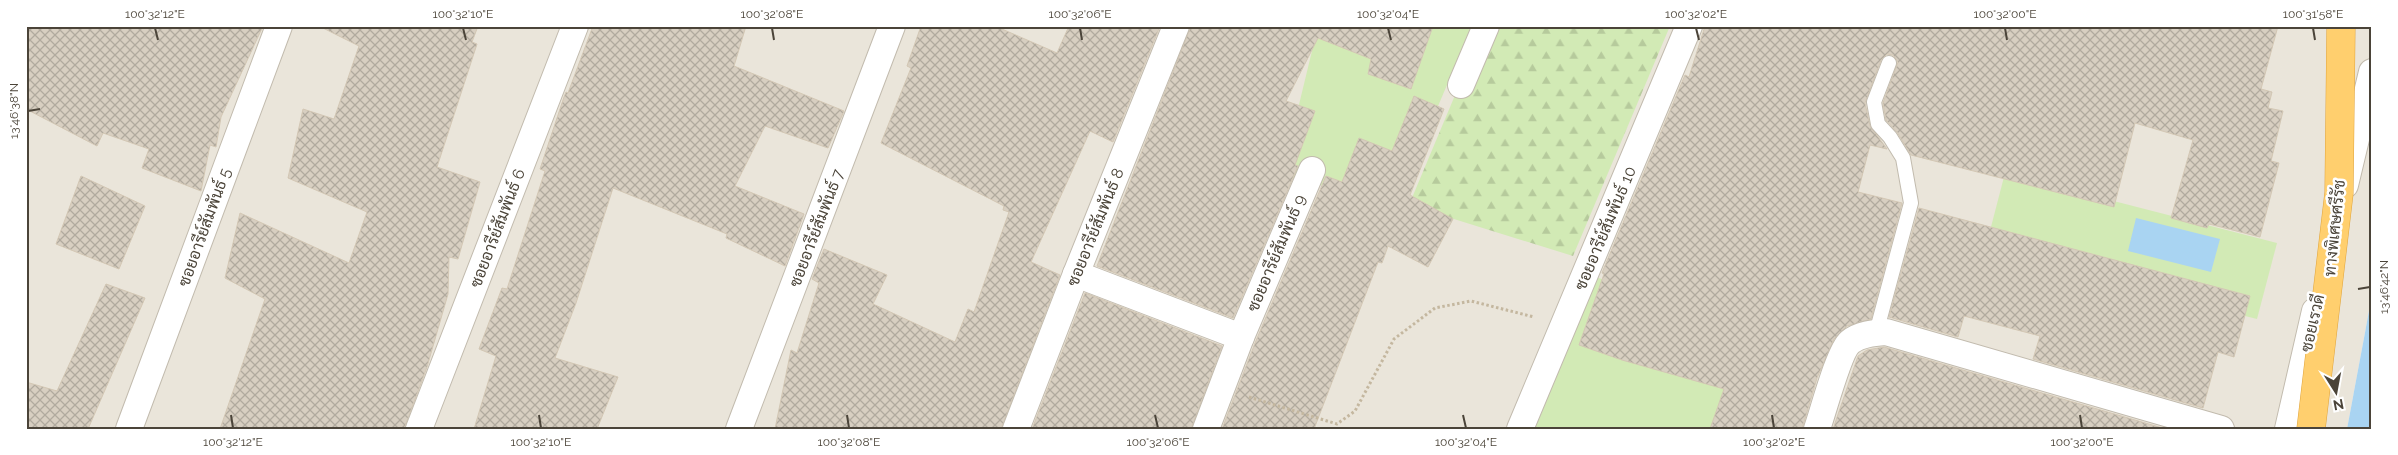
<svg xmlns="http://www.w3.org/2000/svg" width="2398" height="455" font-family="Raleway,Sarabun,sans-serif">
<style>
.residential{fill:#eae5da}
.forest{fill:url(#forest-firs)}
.garden{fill:#d2eab5}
.water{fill:#a9d4f2}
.building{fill:url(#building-cross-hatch);stroke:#d3c7b4}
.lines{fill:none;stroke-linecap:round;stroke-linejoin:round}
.service-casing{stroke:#c2bbae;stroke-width:16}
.minor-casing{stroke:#c2bbae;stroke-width:28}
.path{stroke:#c4b79f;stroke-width:3;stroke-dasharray:2.5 2.5;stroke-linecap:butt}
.service{stroke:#fff;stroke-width:14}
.minor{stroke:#fff;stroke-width:26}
.motorway-bridge-casing{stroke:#e0a43c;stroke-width:29;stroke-linecap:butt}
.motorway-bridge{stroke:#ffcf6e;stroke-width:28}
.ticks{fill:none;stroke:#4b4439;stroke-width:2}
.labels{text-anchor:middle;stroke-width:5;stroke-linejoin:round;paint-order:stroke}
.street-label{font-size:16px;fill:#4b4439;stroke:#fff}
.neatline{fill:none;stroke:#4b4439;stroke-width:2}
.ticks-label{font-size:12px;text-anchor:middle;fill:#4b4439}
</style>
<defs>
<pattern id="forest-firs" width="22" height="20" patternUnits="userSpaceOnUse" patternTransform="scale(1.25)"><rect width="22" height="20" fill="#d2eab5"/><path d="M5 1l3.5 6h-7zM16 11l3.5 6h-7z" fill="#b6ca9c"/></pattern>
<pattern id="building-cross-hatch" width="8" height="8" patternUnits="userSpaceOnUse" patternTransform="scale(1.25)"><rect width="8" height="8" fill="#d8cfc1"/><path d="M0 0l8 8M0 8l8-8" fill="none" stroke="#b1aa9e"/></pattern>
</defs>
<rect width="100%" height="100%" fill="#f6f3ec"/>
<polygon class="residential" points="26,26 2372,26 2372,295 2347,429 26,429"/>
<polygon class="forest" points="1484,26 1670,26 1573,256 1409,205"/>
<g class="garden">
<polygon points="1318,26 1472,26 1430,125 1342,191 1282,175"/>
<polygon points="2005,173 2277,243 2257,319 1985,250"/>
<polygon points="1596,277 1761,336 1726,429 1535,429"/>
</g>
<g class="water">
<polygon points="2136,218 2220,239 2211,272 2128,251"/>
<polygon points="2372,295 2372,429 2347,429"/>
</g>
<g class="building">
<polygon points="26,26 263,26 221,117 216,147 210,145 201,191 142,168 149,149 103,133 97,146 26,109"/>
<polygon points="319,26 478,26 472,42 477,44 437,167 480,182 458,259 449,257 448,294 427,367 404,429 220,429 265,299 225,278 240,213 349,263 367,212 288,178 303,109 334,119 359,46"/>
<polygon points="593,26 746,26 734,66 844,111 828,148 765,126 735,186 804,214 785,266 726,238 727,234 613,188 576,303 555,358 618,377 597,429 474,429 496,356 479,349 502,288 507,289 545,171 540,169 564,97 566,92 568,93"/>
<polygon points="921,26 995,26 1057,53 1069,26 1160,26 1113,142 1090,131 1031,262 1060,275 1001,429 775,429 791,350 797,353 819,283 812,279 824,249 887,275 873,304 955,342 968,309 974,312 1009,212 1003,210 1004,206 881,143 911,68 907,66"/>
<polygon points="1191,26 1433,26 1411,89 1368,74 1371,59 1318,38 1286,101 1315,111 1295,165 1298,166 1233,318 1097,266"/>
<polygon points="1705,26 2278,26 2261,89 2272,92 2268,108 2283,111 2271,161 2279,163 2260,237 2209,224 2207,228 2171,218 2193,140 2135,123 2114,207 1911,155 1897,132 1886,120 1883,103 1898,62 1893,55 1887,54 1881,60 1865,103 1870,126 1887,149 1870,145 1858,192 1902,203 1871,319 1847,326 1834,339 1817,378 1802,429 1710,429 1724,389 1622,360 1579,345 1604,274 1602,273 1604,268 1685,75 1689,77"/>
<polygon points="1414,96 1444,109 1410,195 1453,219 1428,267 1388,246 1382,263 1378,262 1314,429 1222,429 1255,343 1326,176 1342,182 1359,138 1392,151"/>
<polygon points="81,176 145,206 119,269 56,244"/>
<polygon points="1919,208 2250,296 2234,357 2218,352 2203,408 2033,359 2040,336 1964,316 1958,337 1889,317"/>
<polygon points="106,284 145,298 88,429 26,429 26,382 57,391"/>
<polygon points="1085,293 1222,346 1191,429 1032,429"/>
<polygon points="1884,347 1949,366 2166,429 1833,429 1858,356 1867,350"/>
</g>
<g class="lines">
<defs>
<polyline id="service" points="1876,333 1911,203 1903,158 1890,137 1878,124 1874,102 1889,63"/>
<g id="minor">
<polyline points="1461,85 1486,26"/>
<polyline points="2345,185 2372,72"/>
<polyline points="1076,274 1241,337"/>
<polyline points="129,429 279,26"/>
<polyline points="419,429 575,26"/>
<polyline points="739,429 892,26"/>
<polyline points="1016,429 1076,274 1176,26"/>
<polyline points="1206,429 1241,337 1312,170"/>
<polyline points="1520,429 1689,26"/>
<path d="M1817,429C1823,412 1839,351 1850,342C1860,334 1874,333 1886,332L2221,429"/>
<polyline points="2288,429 2315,311"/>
</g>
</defs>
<use href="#service" class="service-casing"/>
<use href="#minor" class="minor-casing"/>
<polyline class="path" points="1249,397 1337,424 1355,411 1394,339 1435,308 1471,301 1534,317"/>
<use href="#service" class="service"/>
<use href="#minor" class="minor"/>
<defs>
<polyline id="motorway-bridge" points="2311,429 2339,193 2341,26"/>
</defs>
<use href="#motorway-bridge" class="motorway-bridge-casing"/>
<use href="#motorway-bridge" class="motorway-bridge"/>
</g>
<path class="ticks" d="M155,28L158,40M463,28L466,40M772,28L774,40M1080,28L1082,40M1388,28L1391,40M1696,28L1699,40M2005,28L2007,40M2313,28L2315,40M28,111L40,109M2358,289L2370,287M231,415L233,428M539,415L541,428M847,415L849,428M1155,415L1158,428M1463,415L1466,428M1772,415L1774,428M2080,415L2082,428"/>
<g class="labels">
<g class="street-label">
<text transform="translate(204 227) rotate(-70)" y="6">ซอยอารีย์สัมพันธ์ 5</text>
<text transform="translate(1095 227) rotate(-68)" y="6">ซอยอารีย์สัมพันธ์ 8</text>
<text transform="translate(497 228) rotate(-69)" y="6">ซอยอารีย์สัมพันธ์ 6</text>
<text transform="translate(816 228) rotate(-69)" y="6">ซอยอารีย์สัมพันธ์ 7</text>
<text transform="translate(1605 228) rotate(-67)" y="6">ซอยอารีย์สัมพันธ์ 10</text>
<text transform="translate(2334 228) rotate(-84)" y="6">ทางพิเศษศรีรัช</text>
<text transform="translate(1276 253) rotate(-67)" y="6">ซอยอารีย์สัมพันธ์ 9</text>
<text transform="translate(2312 323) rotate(-77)" y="6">ซอยเรวดี</text>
</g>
</g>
<rect width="2398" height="455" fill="none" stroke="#ffffff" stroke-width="55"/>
<g transform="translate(2336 392) rotate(169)" stroke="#ffffff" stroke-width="4" paint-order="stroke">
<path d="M0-4L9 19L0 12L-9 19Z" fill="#4b4439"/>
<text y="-8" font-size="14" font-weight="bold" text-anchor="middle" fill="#4b4439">N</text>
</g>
<rect x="28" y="28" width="2342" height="400" class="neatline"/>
<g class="ticks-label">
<text x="155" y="18">100°32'12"E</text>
<text x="463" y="18">100°32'10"E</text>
<text x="772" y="18">100°32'08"E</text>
<text x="1080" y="18">100°32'06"E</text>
<text x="1388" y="18">100°32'04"E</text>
<text x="1696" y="18">100°32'02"E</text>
<text x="2005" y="18">100°32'00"E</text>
<text x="2313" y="18">100°31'58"E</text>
<text transform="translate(14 111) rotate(-90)" y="4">13°46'38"N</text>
<text transform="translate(2384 287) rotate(-90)" y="4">13°46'42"N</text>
<text x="233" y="446">100°32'12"E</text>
<text x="541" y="446">100°32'10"E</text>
<text x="849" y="446">100°32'08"E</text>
<text x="1158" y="446">100°32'06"E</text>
<text x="1466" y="446">100°32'04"E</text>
<text x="1774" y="446">100°32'02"E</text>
<text x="2082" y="446">100°32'00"E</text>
</g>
</svg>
